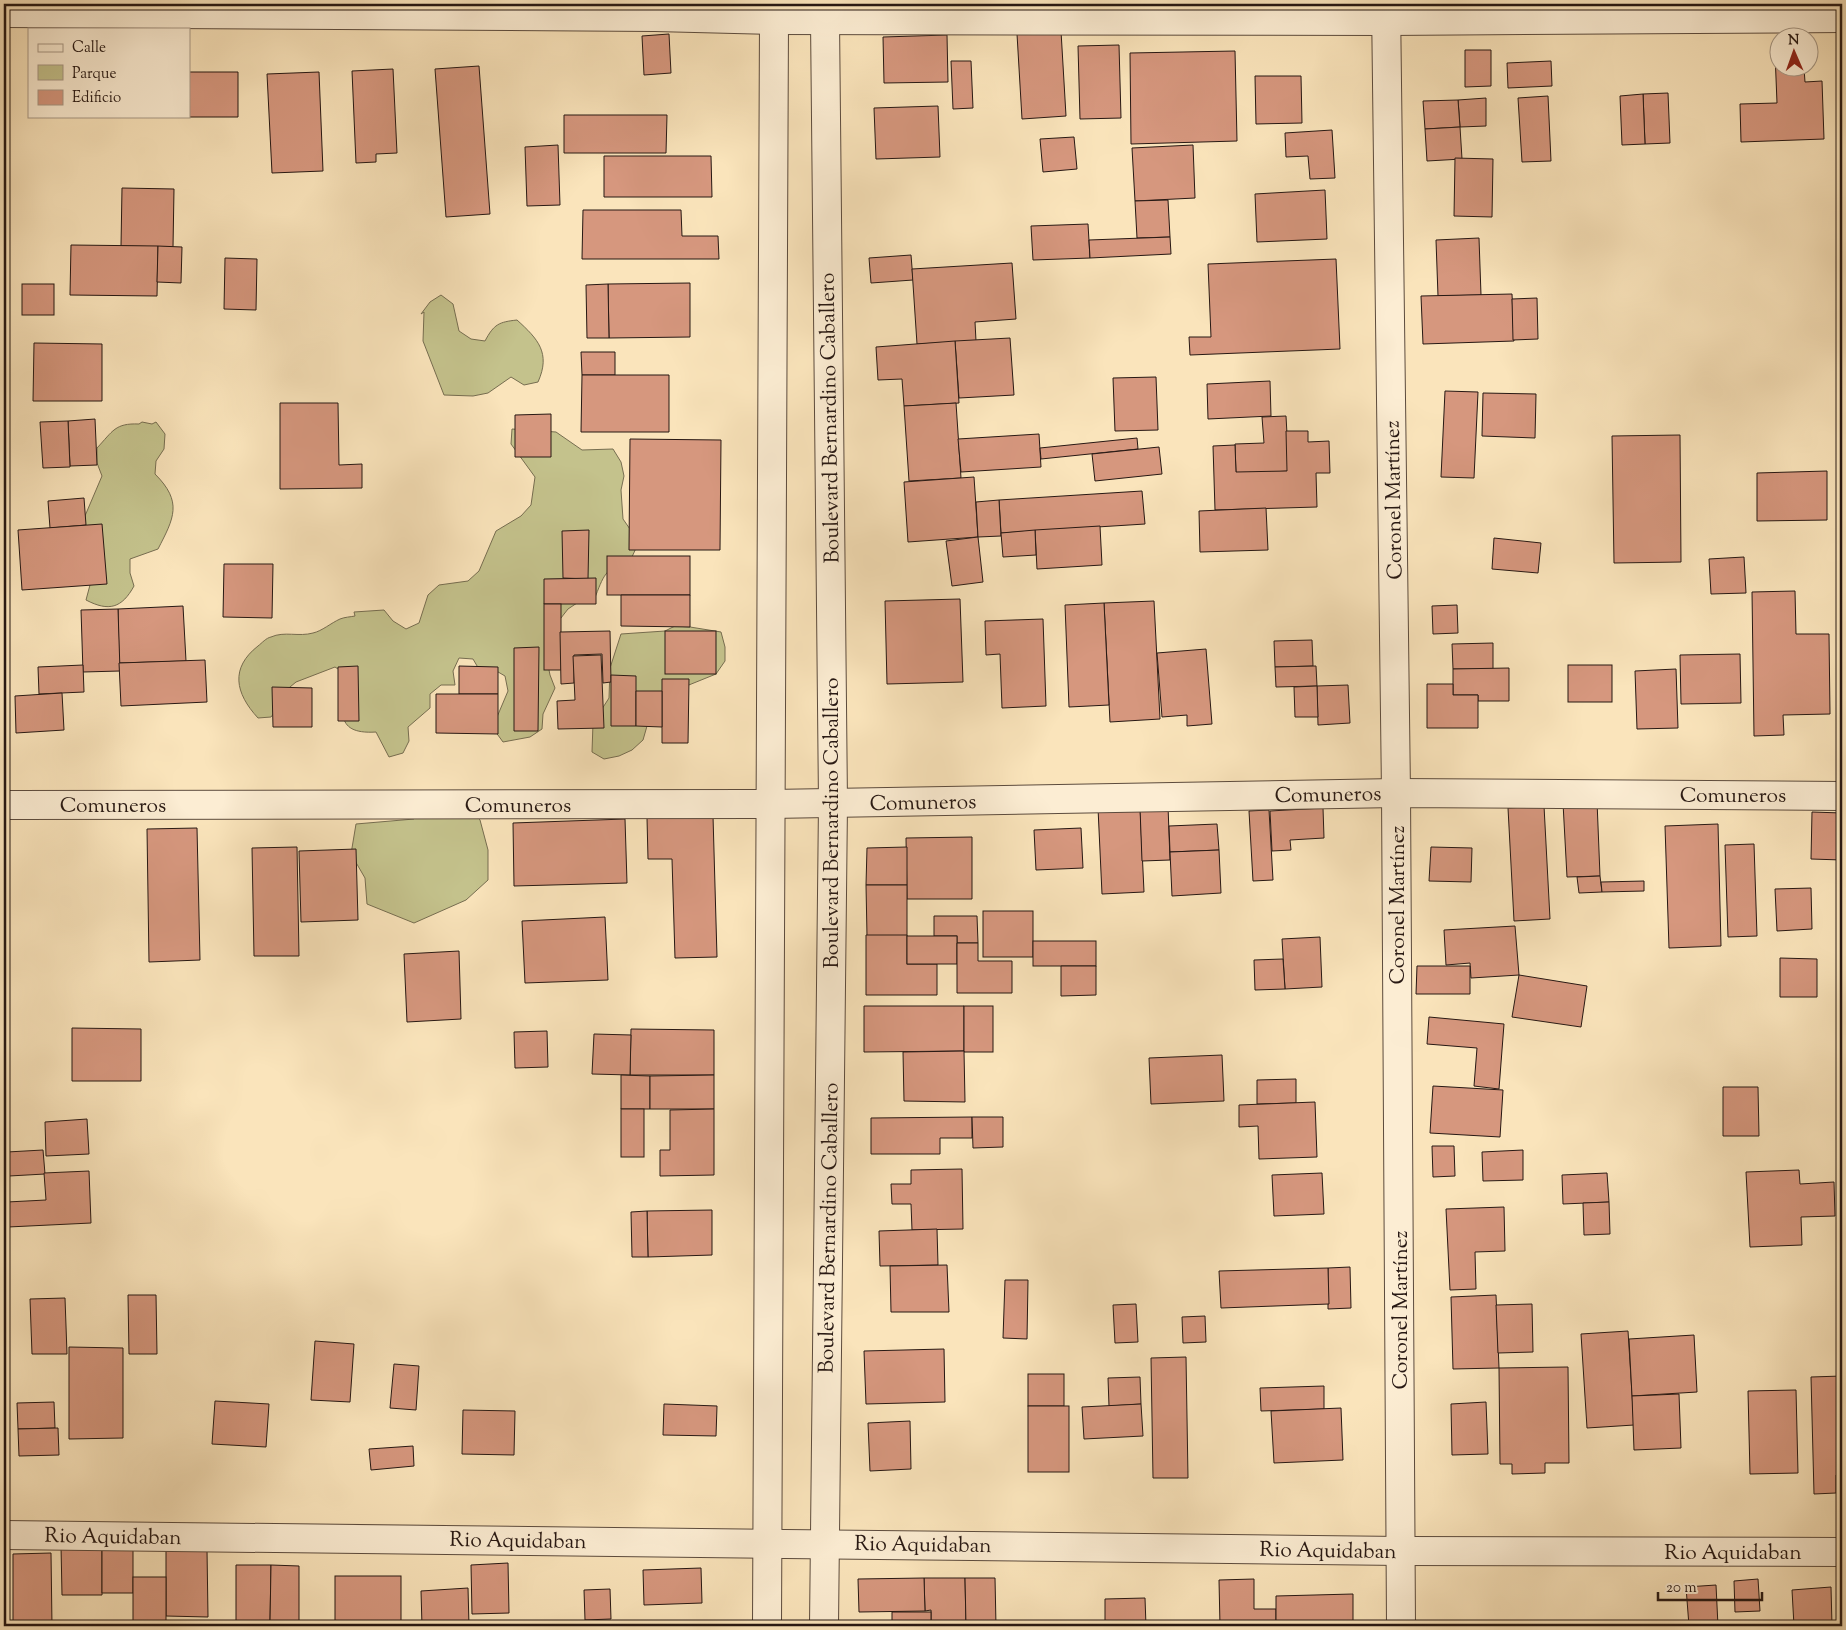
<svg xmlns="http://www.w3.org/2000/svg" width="1846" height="1630" font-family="'Sorts Mill Goudy',serif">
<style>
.green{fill:#c4c28c;stroke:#766d50}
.building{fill:#d6977e;stroke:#271813}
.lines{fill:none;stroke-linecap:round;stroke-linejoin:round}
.minor-casing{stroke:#5c4b3d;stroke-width:30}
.tertiary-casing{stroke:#5c4b3d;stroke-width:30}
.minor{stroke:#fcedd3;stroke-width:28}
.tertiary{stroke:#fcedd3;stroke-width:28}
.labels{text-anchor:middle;stroke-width:4.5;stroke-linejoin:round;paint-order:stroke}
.street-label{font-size:21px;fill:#271813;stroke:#fcedd3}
</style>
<rect width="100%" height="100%" fill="#fae4bb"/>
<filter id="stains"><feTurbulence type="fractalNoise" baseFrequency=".004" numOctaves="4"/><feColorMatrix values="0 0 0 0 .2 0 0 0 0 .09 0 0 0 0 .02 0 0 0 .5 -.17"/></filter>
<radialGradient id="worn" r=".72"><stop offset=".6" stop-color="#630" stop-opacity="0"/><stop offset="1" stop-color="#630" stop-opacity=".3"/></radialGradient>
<g class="green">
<path d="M441,295L453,304L459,331L471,339L485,341C494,324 499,322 517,320C538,339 551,353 538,382L524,385L511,377L488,393L473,396L444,395L423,341L424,312L421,314L430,302Z"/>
<path d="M142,422L152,424L156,422L165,434L164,449L156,461L155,474C183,502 174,518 158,549L130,559V573L134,586C122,608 109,612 86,600L90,585L79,530L102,476L97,463V448C113,431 115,423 139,424Z"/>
<path d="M512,429L556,432L582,450L613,449L621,462L624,476L621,490L623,519L632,532L637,546L631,559C604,569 604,575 594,600L580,601L568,609L550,632L547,660L550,675L555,688L543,714L542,729L530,737L503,742L495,731L497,717L508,691L505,676L493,669L480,671L473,659L459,658L453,671L455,685H441L430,694V708L408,727L409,741L403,753L389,757L376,732C331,735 343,706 347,675L335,667L296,682L284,692L280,705L271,717L258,718C235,693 230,668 258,646C262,643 266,638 271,637C284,631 299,637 313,633C322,631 331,623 340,619C345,617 350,617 355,616L354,612L384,610L393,621L406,629L419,623L428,595L439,585L468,581L479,571L496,531L521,516L531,505L535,477L511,444Z"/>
<polygon points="675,626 690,627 721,632 725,647 725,661 716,674 674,691 647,726 643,740 632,750 619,756 604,759 592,752 593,723 609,698 610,668 621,634 665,631"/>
<polygon points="433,796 462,797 480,820 488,850 488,880 466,900 414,923 367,904 365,878 351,854 356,824 414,819"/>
</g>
<g class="building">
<polygon points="1061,31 1066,116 1022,119 1017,34"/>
<polygon points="669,34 671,73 644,75 642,36"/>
<polygon points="947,35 948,82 884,83 883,37"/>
<polygon points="1119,45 1121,118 1080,119 1078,46"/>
<polygon points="1465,50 1491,50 1491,86 1465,87"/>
<polygon points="1235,51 1237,141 1131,144 1130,53"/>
<polygon points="1775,53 1778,53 1778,68 1804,68 1805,82 1822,81 1824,139 1741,142 1740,104 1777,103"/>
<polygon points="951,61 971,61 973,108 953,109"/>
<polygon points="1551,61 1552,86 1508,88 1507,63"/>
<polygon points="479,66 490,214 446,217 435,69"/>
<polygon points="393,69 397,153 376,154 376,162 356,163 352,71"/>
<polygon points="189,72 238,72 238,117 183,117 189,116"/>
<polygon points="319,72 323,171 272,173 267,74"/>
<polygon points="1255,76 1301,76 1302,123 1256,124"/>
<polygon points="1668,93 1670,143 1645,144 1643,94"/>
<polygon points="1643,94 1645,144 1622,145 1620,96"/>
<polygon points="1548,96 1551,161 1522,162 1518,98"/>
<polygon points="1486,98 1486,126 1460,127 1458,100"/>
<polygon points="1458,100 1460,127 1425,129 1423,101"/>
<polygon points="938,106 940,157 876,159 874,108"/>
<polygon points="564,115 667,115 666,153 564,153"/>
<polygon points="1460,127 1462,159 1427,161 1425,129"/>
<polygon points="1332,130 1335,178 1310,179 1308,156 1286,157 1285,133"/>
<polygon points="1074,137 1077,169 1043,172 1040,139"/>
<polygon points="558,145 560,205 527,206 525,147"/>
<polygon points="1193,145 1195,198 1135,201 1132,148"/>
<polygon points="604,156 711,156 712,197 604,197"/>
<polygon points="1455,158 1493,159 1492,217 1454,216"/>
<polygon points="122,188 174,189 173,247 121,246"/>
<polygon points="1325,190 1327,239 1257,242 1255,194"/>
<polygon points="1168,200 1170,237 1137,238 1135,201"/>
<polygon points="583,210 681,210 682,236 718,236 719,259 582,259"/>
<polygon points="1088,224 1090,258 1033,260 1031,226"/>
<polygon points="1170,237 1171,254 1090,258 1089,240"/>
<polygon points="1479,238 1481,295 1438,296 1436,240"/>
<polygon points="71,245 158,246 157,296 70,295"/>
<polygon points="158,246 182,247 181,283 157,282"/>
<polygon points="911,255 913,280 871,283 869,258"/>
<polygon points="225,258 257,259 256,310 224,309"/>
<polygon points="1336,259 1340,349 1190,355 1189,337 1211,337 1208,264"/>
<polygon points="1012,263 1016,319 975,322 976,341 917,344 912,269"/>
<polygon points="690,283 690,337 609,338 608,284"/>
<rect x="22" y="284" width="32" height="31"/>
<polygon points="608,284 609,338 587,338 586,285"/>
<polygon points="1512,294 1514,341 1423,344 1421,296"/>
<polygon points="1537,298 1538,339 1513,340 1512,299"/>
<polygon points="1010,338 1014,395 959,398 955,341"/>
<polygon points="955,341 959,403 904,406 902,379 878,380 876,347"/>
<polygon points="34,343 102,344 102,401 33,401"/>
<polygon points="581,352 615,352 615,375 582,375"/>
<polygon points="582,375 669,375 669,432 581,432"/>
<polygon points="1156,377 1158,430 1115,431 1113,378"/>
<polygon points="1270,381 1271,416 1208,419 1207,384"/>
<polygon points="1445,391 1478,392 1474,478 1441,477"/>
<polygon points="1483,393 1536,394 1535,438 1482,436"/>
<polygon points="280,403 338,403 339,465 362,464 362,488 280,489"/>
<polygon points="956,403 961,478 909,481 904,406"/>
<polygon points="551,414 551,457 515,457 515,415"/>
<polygon points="1286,416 1289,471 1236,474 1235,444 1264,443 1262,417"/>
<polygon points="95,419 97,465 70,466 68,421"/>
<polygon points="68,421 70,467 43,468 40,422"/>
<polygon points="1286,431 1308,431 1308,442 1329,441 1330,473 1316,473 1317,507 1215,510 1213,446 1235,445 1236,472 1287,471"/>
<polygon points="1039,434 1041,467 961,472 958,439"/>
<polygon points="1680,435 1681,562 1614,563 1612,436"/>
<polygon points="1137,438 1138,449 1041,459 1040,448"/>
<polygon points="630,439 721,440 720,550 629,550"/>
<polygon points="1159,447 1162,474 1095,481 1092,454"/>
<polygon points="1827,471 1827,520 1757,521 1757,473"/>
<polygon points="974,477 978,537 908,542 904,482"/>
<polygon points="1142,491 1145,524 1001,533 999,500"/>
<polygon points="84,498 86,525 50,528 48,501"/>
<polygon points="999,500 1001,536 978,537 976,502"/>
<polygon points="1266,508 1268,550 1200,552 1199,511"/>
<polygon points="102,524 107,584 22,590 18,530"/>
<polygon points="1100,526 1102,565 1037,569 1035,530"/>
<polygon points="589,530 588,579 563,578 562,531"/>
<polygon points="1035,530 1036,555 1003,557 1001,533"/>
<polygon points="978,537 983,582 952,586 946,541"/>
<polygon points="1494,538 1541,543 1538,573 1492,569"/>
<rect x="607" y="556" width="83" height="39"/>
<polygon points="1744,557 1746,593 1711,594 1709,559"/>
<polygon points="224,564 273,564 272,618 223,617"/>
<polygon points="596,578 596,604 544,604 544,579"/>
<polygon points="1795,591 1796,634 1829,634 1830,714 1783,715 1784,735 1754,736 1752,592"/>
<polygon points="621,595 690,595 690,627 621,626"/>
<polygon points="960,599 963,682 887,684 885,601"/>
<polygon points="1154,601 1160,719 1110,722 1104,603"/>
<polygon points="1104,603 1109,705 1069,707 1065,605"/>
<rect x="544" y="604" width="17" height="66"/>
<polygon points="1457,605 1458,633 1433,634 1432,606"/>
<polygon points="183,606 186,661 119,663 118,609"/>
<polygon points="118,609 120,671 83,672 81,610"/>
<polygon points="1043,619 1046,706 1002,708 1000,654 986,655 985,621"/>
<polygon points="610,631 611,682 603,683 602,654 574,655 574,683 561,684 560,632"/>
<rect x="665" y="631" width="51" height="43"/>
<polygon points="1312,640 1313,666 1275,667 1274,641"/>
<polygon points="1493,643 1493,669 1453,669 1452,644"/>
<polygon points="539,647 538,731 514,731 514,648"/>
<polygon points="1206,649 1212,724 1187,726 1187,715 1162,717 1157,653"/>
<polygon points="1740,654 1741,703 1681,704 1680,655"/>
<polygon points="601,655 604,728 558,729 557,701 575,700 573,656"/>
<polygon points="205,660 207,702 121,706 119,663"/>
<polygon points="83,665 84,692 39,694 38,667"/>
<rect x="1568" y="665" width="44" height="37"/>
<polygon points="358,666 359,721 338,721 338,667"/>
<polygon points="459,666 498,667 498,694 459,694"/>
<polygon points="1316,666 1317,686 1276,687 1275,667"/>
<polygon points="1509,668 1509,701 1478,701 1478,695 1453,695 1453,669"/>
<polygon points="1676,669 1678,728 1637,729 1635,671"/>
<polygon points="611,675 636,676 636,726 611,726"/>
<polygon points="662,679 689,679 688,743 662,743"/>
<polygon points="1427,684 1453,684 1453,695 1478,695 1478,728 1427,728"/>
<polygon points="1348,685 1350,723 1318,725 1317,686"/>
<polygon points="1317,686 1318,717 1295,717 1294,687"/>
<polygon points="272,687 312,688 312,727 273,727"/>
<polygon points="636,691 662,691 662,727 636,726"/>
<polygon points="62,693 64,730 16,733 15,696"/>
<polygon points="436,694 498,694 498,734 436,733"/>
<polygon points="1597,801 1600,876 1567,877 1563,803"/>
<polygon points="1140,806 1144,892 1102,894 1098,808"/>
<polygon points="1168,806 1170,860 1142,861 1140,808"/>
<polygon points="1544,806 1550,919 1514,921 1508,808"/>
<polygon points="1323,808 1324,838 1290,840 1291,850 1272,851 1270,811"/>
<polygon points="1269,810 1273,880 1253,881 1249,811"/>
<polygon points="1812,812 1842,813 1842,860 1811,859"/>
<polygon points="713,816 717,957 675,958 672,859 648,859 647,818"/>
<polygon points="625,819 627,883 514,886 513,823"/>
<polygon points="1217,824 1219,850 1170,852 1169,826"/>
<polygon points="1718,824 1721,946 1669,948 1665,826"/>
<polygon points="197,828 200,960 149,962 147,829"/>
<polygon points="1081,828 1083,868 1036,870 1034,830"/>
<polygon points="972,837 972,899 907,899 906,838"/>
<polygon points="1754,844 1757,936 1728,937 1725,845"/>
<polygon points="297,847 299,956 254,956 252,848"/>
<polygon points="907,847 907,885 866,885 867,848"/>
<polygon points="1431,847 1472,848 1471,882 1429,881"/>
<polygon points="356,849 358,920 301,922 299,851"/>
<polygon points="1219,850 1221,893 1172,896 1170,852"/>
<polygon points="1600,876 1602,892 1579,893 1577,877"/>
<polygon points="1644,881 1644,891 1602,892 1601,882"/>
<polygon points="866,885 907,885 907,936 867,936"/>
<polygon points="1811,888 1812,929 1777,931 1775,889"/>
<rect x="983" y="911" width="50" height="46"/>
<polygon points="934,916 977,916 978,943 957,943 957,936 934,936"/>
<polygon points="605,917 608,980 525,983 522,921"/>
<polygon points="1515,926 1519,975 1471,978 1470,963 1446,965 1444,930"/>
<polygon points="866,935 907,935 907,964 937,964 937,995 866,995"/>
<rect x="907" y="936" width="50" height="28"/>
<polygon points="1320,937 1322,987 1285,989 1282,939"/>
<rect x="1033" y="941" width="63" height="25"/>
<polygon points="957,943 978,943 978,961 1012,961 1012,993 957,993"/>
<polygon points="459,951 461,1019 407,1022 404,954"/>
<polygon points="1780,958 1817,959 1817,997 1780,997"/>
<polygon points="1283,959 1285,989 1255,990 1254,960"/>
<polygon points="1061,966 1096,966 1096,995 1061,996"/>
<polygon points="1417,966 1470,966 1470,994 1416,994"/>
<polygon points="1519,975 1587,986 1581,1027 1512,1017"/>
<polygon points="864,1006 964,1006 964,1051 864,1052"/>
<rect x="964" y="1006" width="29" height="46"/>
<polygon points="1429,1017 1504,1024 1499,1089 1474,1086 1477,1048 1427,1044"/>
<polygon points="72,1028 141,1029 141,1081 72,1081"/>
<polygon points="631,1029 714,1030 714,1075 630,1075"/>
<polygon points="547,1031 548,1067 515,1068 514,1032"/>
<polygon points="594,1034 631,1035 630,1075 592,1074"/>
<polygon points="964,1051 965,1102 904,1101 903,1052"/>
<polygon points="1222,1055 1224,1101 1151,1104 1149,1058"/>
<polygon points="621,1075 650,1076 650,1109 621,1109"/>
<polygon points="714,1075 714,1109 650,1109 650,1076"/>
<polygon points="1296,1079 1296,1103 1257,1104 1257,1080"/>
<polygon points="1433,1086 1503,1090 1500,1137 1430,1133"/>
<polygon points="1723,1087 1758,1087 1759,1136 1723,1136"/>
<polygon points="1315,1102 1317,1157 1259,1159 1258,1126 1239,1127 1239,1105"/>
<rect x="621" y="1109" width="23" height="48"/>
<polygon points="714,1109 714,1175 660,1176 660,1150 670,1150 670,1110"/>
<polygon points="972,1117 972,1138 940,1138 940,1154 871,1154 871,1118"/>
<polygon points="972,1117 1003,1117 1003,1147 973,1148"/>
<polygon points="87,1119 89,1154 46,1156 45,1122"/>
<polygon points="1432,1146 1454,1146 1455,1176 1433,1177"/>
<polygon points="43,1150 45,1174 9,1176 7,1152"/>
<polygon points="1523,1150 1523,1180 1483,1181 1482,1152"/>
<polygon points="962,1169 963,1229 912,1230 911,1204 892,1204 891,1184 911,1184 911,1170"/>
<polygon points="1799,1170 1800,1184 1834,1182 1835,1216 1801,1217 1802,1245 1750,1247 1746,1172"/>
<polygon points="89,1171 91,1223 8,1227 7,1202 46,1200 44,1173"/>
<polygon points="1322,1173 1324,1214 1274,1216 1272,1175"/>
<polygon points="1607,1173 1609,1202 1563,1204 1562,1175"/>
<polygon points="1609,1202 1610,1234 1584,1235 1583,1203"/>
<polygon points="1504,1207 1505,1251 1475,1252 1476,1289 1450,1290 1446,1209"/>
<polygon points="712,1210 712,1255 648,1257 647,1211"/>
<polygon points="647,1211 648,1257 632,1257 631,1212"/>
<polygon points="937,1229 938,1265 880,1266 879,1231"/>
<polygon points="947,1265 949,1312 891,1312 890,1266"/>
<polygon points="1350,1267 1351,1308 1328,1309 1328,1268"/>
<polygon points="1328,1268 1329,1304 1221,1308 1219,1271"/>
<polygon points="1005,1280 1028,1280 1027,1339 1003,1338"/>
<polygon points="128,1295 156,1295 157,1354 129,1354"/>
<polygon points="1496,1295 1499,1368 1453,1369 1451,1297"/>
<polygon points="65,1298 67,1354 32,1354 30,1299"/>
<polygon points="1136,1304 1138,1342 1115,1343 1113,1305"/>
<polygon points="1532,1304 1533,1352 1498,1353 1496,1305"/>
<polygon points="1205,1316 1206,1342 1183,1343 1182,1317"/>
<polygon points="1628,1331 1634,1425 1587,1428 1581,1334"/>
<polygon points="1694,1335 1697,1392 1632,1396 1629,1339"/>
<polygon points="315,1341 354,1344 350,1402 311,1400"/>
<polygon points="69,1347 123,1348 123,1438 69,1439"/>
<polygon points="944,1349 945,1402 866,1404 864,1351"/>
<polygon points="1186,1357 1188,1478 1153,1478 1151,1358"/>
<polygon points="394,1364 419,1366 416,1410 390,1408"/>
<polygon points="1568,1367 1569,1463 1545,1463 1545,1473 1512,1474 1512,1464 1500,1464 1499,1368"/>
<rect x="1028" y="1374" width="36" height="32"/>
<polygon points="1842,1376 1842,1475 1836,1475 1836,1493 1814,1494 1811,1377"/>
<polygon points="1140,1377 1141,1404 1109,1406 1108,1378"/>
<polygon points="1324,1386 1324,1409 1261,1411 1260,1388"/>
<polygon points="1796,1390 1798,1473 1750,1474 1748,1391"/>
<polygon points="1679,1394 1681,1448 1634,1450 1632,1396"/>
<polygon points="215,1401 269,1404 266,1447 212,1444"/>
<polygon points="54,1402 55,1428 18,1429 17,1403"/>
<polygon points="1486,1402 1488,1454 1452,1455 1451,1404"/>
<polygon points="664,1404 717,1406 716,1436 663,1435"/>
<polygon points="1141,1404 1143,1436 1084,1439 1082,1407"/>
<rect x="1028" y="1406" width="41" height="66"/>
<polygon points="1341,1408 1343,1460 1274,1463 1271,1411"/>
<polygon points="463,1410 515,1411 514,1455 462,1454"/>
<polygon points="910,1421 911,1469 870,1471 868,1423"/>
<polygon points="58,1428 59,1455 19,1456 18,1429"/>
<polygon points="413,1446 414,1466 371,1470 369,1449"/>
<polygon points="61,1546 102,1546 102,1595 62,1595"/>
<polygon points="102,1546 133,1547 133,1593 102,1593"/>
<polygon points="166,1549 207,1550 208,1617 166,1616"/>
<polygon points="51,1553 52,1626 13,1626 13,1554"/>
<polygon points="508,1563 509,1613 472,1614 471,1565"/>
<polygon points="236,1565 271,1565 270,1622 236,1623"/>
<polygon points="271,1565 299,1566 299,1622 270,1622"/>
<polygon points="701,1568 702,1603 644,1605 643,1570"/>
<rect x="335" y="1576" width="66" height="50"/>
<rect x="133" y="1577" width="33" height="49"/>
<polygon points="924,1578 965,1578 966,1626 931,1626 931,1610 925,1611"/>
<polygon points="924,1578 925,1611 859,1612 858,1579"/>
<polygon points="965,1578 995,1578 996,1626 966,1626"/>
<polygon points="1254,1579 1254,1609 1276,1609 1276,1626 1220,1626 1219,1580"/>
<polygon points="1758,1579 1760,1611 1735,1612 1734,1581"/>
<polygon points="1716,1585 1718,1626 1689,1626 1686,1587"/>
<polygon points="1831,1587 1832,1626 1794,1626 1792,1590"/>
<polygon points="468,1588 469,1626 422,1626 421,1591"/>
<polygon points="610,1589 611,1619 585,1620 584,1590"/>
<polygon points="1353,1594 1353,1626 1276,1626 1276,1596"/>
<polygon points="1145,1598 1146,1626 1105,1626 1105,1599"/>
<rect x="892" y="1612" width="39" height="14"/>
</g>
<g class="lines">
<defs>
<g id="minor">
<polyline points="1386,4 1396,793 1401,1626"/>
<polyline points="4,13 655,17 774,20 1387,21 1842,18"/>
<polyline points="4,805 771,804 1396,793 1842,796"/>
<polyline points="767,1626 774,20"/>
<polyline points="824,1626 833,803 825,20"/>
</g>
<polyline id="tertiary" points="4,1535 1401,1551 1842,1552"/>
</defs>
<use href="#minor" class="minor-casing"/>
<use href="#tertiary" class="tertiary-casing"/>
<use href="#minor" class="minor"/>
<use href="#tertiary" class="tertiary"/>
</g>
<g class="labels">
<g class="street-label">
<text transform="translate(829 418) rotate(-91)" y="7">Boulevard Bernardino Caballero</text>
<text transform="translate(1393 500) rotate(-91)" y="7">Coronel Martínez</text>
<text transform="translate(1328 794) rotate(-1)" y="7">Comuneros</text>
<text x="1733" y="802">Comuneros</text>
<text transform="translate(923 802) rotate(-1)" y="7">Comuneros</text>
<text x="113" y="812">Comuneros</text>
<text x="518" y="812">Comuneros</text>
<text transform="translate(831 823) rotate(-90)" y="7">Boulevard Bernardino Caballero</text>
<text transform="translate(1397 905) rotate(-90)" y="7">Coronel Martínez</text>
<text transform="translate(828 1228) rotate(-89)" y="7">Boulevard Bernardino Caballero</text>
<text transform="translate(1400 1310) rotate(-90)" y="7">Coronel Martínez</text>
<text transform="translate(113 1536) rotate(1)" y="7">Rio Aquidaban</text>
<text transform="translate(518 1540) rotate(1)" y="7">Rio Aquidaban</text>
<text transform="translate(923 1544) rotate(1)" y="7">Rio Aquidaban</text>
<text transform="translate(1328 1550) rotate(1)" y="7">Rio Aquidaban</text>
<text x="1733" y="1559">Rio Aquidaban</text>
</g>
</g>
<rect width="1846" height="1630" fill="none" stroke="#fae4bb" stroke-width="20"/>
<rect x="5" y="5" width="1836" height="1620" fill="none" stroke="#271813" stroke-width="2.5"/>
<rect x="10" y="10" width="1826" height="1610" fill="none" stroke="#271813"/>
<rect x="28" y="28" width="162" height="90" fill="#fcedd3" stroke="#a79886"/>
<rect x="38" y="44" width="25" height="8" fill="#fcedd3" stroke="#a79886"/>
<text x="72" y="52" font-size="15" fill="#271813">Calle</text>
<rect x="38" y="65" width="25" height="15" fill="#c4c28c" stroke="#a79886"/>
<text x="72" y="78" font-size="15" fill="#271813">Parque</text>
<rect x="38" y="90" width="25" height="15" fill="#d6977e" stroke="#a79886"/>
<text x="72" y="102" font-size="15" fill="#271813">Edificio</text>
<g transform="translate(1794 52) rotate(358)"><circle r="24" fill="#fcedd3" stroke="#a79886"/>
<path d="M0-4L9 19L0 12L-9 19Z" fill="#8f2418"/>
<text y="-8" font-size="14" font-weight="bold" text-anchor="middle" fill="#271813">N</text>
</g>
<path d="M1658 1592v8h104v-8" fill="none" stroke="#271813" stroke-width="2.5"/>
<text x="1666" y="1592" font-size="15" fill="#271813" stroke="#fcedd3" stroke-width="4" paint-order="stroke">20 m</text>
<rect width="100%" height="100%" filter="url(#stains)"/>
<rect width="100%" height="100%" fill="url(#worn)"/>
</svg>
